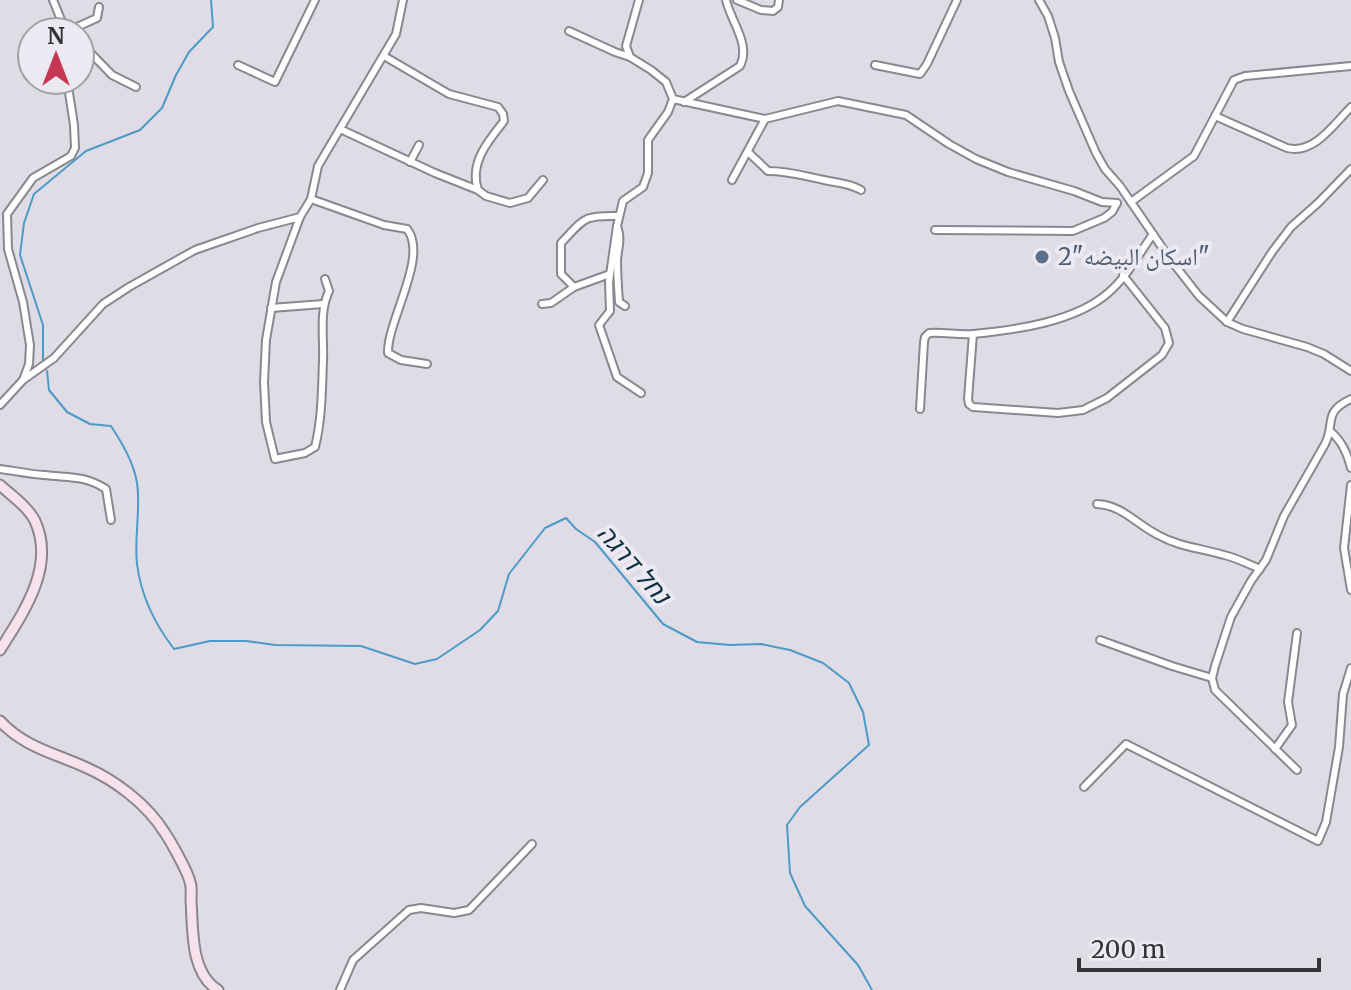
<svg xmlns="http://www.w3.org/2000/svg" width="1351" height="990" font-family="Merriweather,'Noto Naskh Arabic',Heebo,serif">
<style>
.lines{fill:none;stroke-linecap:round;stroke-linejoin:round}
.stream{stroke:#4d9ac8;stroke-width:2}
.street-casing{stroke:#89878f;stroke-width:10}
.secondary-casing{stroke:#89878f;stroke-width:13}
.street{stroke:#fff;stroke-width:6}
.secondary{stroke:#f7e2ec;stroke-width:9}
.service-dot{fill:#5c6f8a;stroke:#ece9f3;stroke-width:3}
.labels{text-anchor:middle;stroke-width:8;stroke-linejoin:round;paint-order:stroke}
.service-label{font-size:24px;fill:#4e5e75;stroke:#ece9f3;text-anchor:start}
.water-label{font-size:26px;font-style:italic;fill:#0c2f43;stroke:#ece9f3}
</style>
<rect width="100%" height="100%" fill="#dfdce6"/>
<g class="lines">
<g class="stream">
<polyline points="43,362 43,325 20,255 24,223 34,194 86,151 140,130 162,108 176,75 189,52 213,27 211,0"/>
<path d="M47,371L49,390L67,412L90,424L111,426C122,443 134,463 137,483C141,509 134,537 137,564C141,596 154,623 174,649L210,641H246L275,645L361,646L415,664L437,659L480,630L498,611L509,574L545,528L566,518L576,529L595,542L663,624L697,642L730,645L761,644L790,650L823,663L849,683L863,712L869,745L800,807L787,825L790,873L805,906L858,965L872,990"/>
</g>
<defs>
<g id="street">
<polyline points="53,0 66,32"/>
<polyline points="639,0 626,46 630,57 651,70 666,82 673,99 668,112 648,140 648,173 643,187 623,201 617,226 609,282 610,311 599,325 617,377 641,393"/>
<polyline points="737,0 761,10 773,11 778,7 779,0"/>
<polyline points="1039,0 1048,16 1055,38 1059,62 1069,91 1096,153 1105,169 1120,186 1170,259 1199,296 1227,322 1243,329 1307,347 1324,354 1351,371"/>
<polyline points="569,31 615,52 630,57"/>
<polyline points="77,32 77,27 97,18 99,7"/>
<polyline points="80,42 112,75 136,87"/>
<path d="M384,56L449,94L498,107L503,114L504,121C488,141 469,163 478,190"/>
<polyline points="238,65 275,82 315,0"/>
<polyline points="875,65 920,74 927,64 957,0"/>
<polyline points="673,99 765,119 838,101 906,115 949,144 976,159 1008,172 1074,191 1102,202 1117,203"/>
<path d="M684,102L740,66C751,44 731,22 726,0"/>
<path d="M1215,116L1287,148C1314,155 1334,124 1351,107"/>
<polyline points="340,129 435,173 478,190 486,196 510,203 528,198 543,180"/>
<path d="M748,152L768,171C789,171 804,176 824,180C838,183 849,183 861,190"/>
<polyline points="410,162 419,145"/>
<polyline points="732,180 765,119"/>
<path d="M311,199L384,225L407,229C429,256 387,321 388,353L401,360L427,364"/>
<polyline points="1131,202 1194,156 1234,80 1245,76 1351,66"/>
<path d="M300,217L276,282L266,340L264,382L266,422L275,459L305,453L315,447C322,419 322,388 323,360C324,337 319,312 329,291L325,279"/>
<path d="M617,226C622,239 618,247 617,260C617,274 618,288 619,302L625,306"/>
<polyline points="935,230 1073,231 1104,218 1112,212 1117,203"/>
<path d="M574,287L561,274V243C585,218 583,215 619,216"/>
<polyline points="542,304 551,303 574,287 610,274"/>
<polyline points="271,308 323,304"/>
<polyline points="1227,322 1272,252 1291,227 1318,203 1351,169"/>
<polyline points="973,334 968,399 969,404 973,407 1058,413 1083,410 1107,398 1162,355 1169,343 1165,328 1123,275"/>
<polyline points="23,380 54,358 103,304 129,287 195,250 258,228 300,217 311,199 318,166 396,34 403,0"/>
<polyline points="0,405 23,380 29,364 30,345 23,302 8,249 7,214 33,178 71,156 75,148 74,125 67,80"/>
<path d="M920,409L924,342L925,337L929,333C944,332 958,335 973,334C1015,330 1075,322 1108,293C1126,278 1139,254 1153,234"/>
<path d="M1330,431C1342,441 1347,453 1351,468"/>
<path d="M0,469C15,471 29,474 44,475C69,478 84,475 106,489L111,520"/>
<polyline points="1351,485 1344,548 1351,590"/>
<path d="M1097,504C1122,505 1136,524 1158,535C1179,547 1201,548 1224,555C1237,558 1248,564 1260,569"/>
<polyline points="1100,640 1172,666 1212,678"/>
<polyline points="1275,749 1292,725 1288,702 1297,633"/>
<path d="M1297,770L1215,690L1212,678L1215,666L1231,617L1251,581L1266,560L1284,516L1325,444C1336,422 1322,413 1351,399"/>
<polyline points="1084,787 1126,744 1318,841 1326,822 1339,747 1343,694 1351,668"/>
<polyline points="340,990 353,960 409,910 421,908 454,913 469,910 532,844"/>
</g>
<g id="secondary">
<path d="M0,485C12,496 28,507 35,521C56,567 23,613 0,650"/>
<path d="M0,721C24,747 54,753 85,767C115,780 147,804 165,833C171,842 188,872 190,882C192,887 191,894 191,900C193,929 190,973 218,990"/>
</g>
</defs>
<use href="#street" class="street-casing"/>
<use href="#secondary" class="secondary-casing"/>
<use href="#street" class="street"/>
<use href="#secondary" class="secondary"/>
</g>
<circle class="service-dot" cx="1042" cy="257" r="8"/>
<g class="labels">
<g class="service-label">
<text x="1058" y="265">اسكان البيضه"2"</text>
</g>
<g class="water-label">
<text transform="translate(634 564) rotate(49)" y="9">נחל דרגה</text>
</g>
</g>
<g transform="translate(56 56)"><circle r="38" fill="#ece9f3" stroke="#a2a0a7" stroke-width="2"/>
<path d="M0-6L14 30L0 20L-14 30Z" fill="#c73651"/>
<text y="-12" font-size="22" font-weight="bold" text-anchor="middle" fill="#333235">N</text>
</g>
<path d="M1079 958v12h240v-12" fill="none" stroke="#333235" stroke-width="4"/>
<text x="1091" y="958" font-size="24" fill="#333235" stroke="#ece9f3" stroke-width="6" paint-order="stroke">200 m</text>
</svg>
